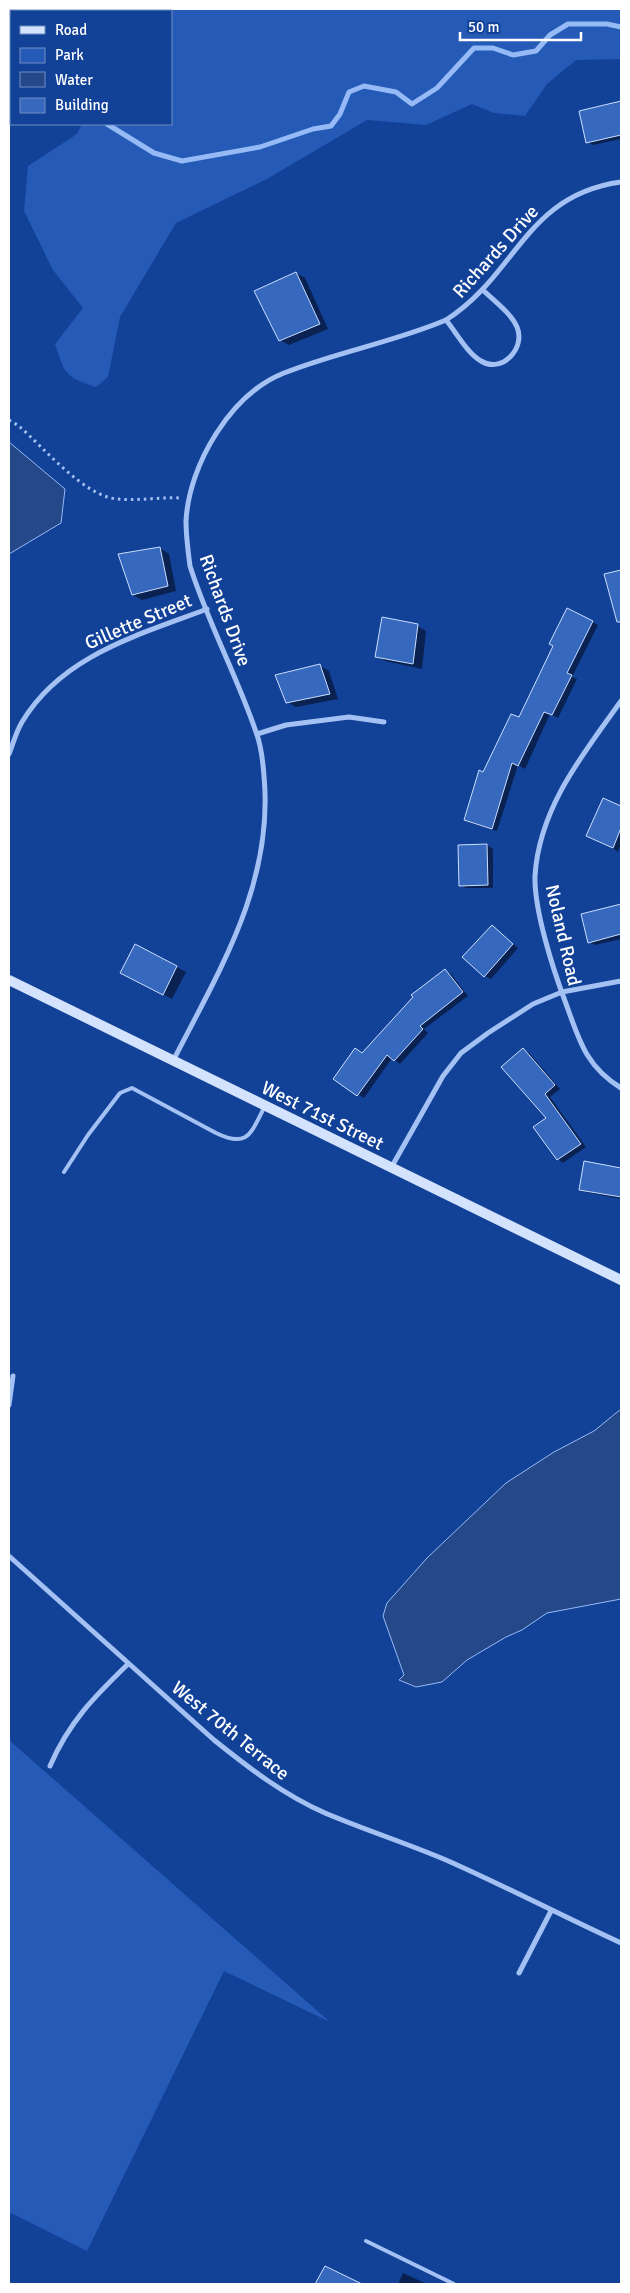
<svg xmlns="http://www.w3.org/2000/svg" width="630" height="2293" font-family="Signika,sans-serif">
<style>
.green{fill:#255ab6}
.water{fill:#254889;stroke:#96baf6}
.shadow{fill:#0007}
.lines{fill:none;stroke-linecap:round;stroke-linejoin:round}
.stream{stroke:#96baf6;stroke-width:5}
.building{fill:#3668be;stroke:#ccdefd}
.path{stroke:#a4c1f3;stroke-width:3;stroke-dasharray:2.5 4;stroke-linecap:butt}
.lane{stroke:#a4c1f3;stroke-width:4}
.street{stroke:#a4c1f3;stroke-width:5}
.secondary{stroke:#d3e2fd;stroke-width:10}
.labels{text-anchor:middle;stroke-width:4.5;stroke-linejoin:round;paint-order:stroke}
.street-label{font-size:19px;fill:#fff;stroke:#124198}
</style>
<rect width="100%" height="100%" fill="#124198"/>
<g class="green">
<path d="M9,9H621V59L576,60L547,84L525,116L494,113L472,104L426,125L367,120L267,179L176,223L120,317L108,377L96,387C65,377 65,374 55,344L83,308L53,270L24,211L28,166L77,134L82,124H171V11H11V113H9Z"/>
<polygon points="9,1740 330,2022 224,1971 87,2251 9,2212"/>
</g>
<g class="water">
<polygon points="9,442 65,489 61,523 9,554"/>
<polygon points="621,1409 621,1599 547,1613 522,1630 506,1637 467,1660 442,1682 416,1687 399,1680 404,1675 383,1616 387,1603 427,1558 506,1483 554,1452 594,1431"/>
</g>
<g class="shadow">
<polygon points="621,103 621,139 593,145 588,142 581,112"/>
<polygon points="296,273 305,278 328,329 289,345 280,340"/>
<polygon points="160,548 169,554 176,591 142,600 133,595"/>
<polygon points="568,609 598,625 572,677 577,679 558,718 550,714 525,769 518,765 497,831 471,823 465,819 484,773 519,719 555,646"/>
<polygon points="417,626 426,631 422,669 385,661 376,656"/>
<polygon points="320,666 329,671 338,699 296,707 287,702"/>
<polygon points="603,799 621,807 621,844 618,852 610,846"/>
<polygon points="487,845 493,849 493,888 466,888 460,885"/>
<polygon points="621,906 621,939 595,945 589,942 582,915"/>
<polygon points="492,926 518,948 491,979 485,976"/>
<polygon points="136,946 186,972 172,999 131,978"/>
<polygon points="446,971 451,974 468,996 424,1029 428,1033 400,1064 392,1058 364,1098 335,1079 363,1054"/>
<polygon points="523,1049 529,1053 560,1089 550,1097 586,1147 563,1163 558,1159 548,1118"/>
<polygon points="585,1163 621,1169 621,1199 586,1192 581,1189"/>
<polygon points="403,2273 427,2284 398,2284"/>
</g>
<g class="lines">
<g class="stream">
<polyline points="50,9 51,11"/>
<polyline points="107,124 154,153 182,161 260,147 313,129 331,126 340,114 349,92 364,86 396,92 412,104 437,88 474,48 493,48 513,55 536,51 550,35 568,24 607,24 621,27"/>
</g>
</g>
<g class="building">
<polygon points="621,101 621,135 586,143 579,111"/>
<polygon points="296,272 320,324 279,341 254,291"/>
<polygon points="160,547 168,586 132,595 118,554"/>
<polygon points="621,570 621,622 617,622 604,574"/>
<polygon points="567,608 593,621 567,673 572,675 552,715 544,712 518,766 512,763 492,829 464,820 479,770 483,772 511,714 519,717 553,646 549,644"/>
<polygon points="382,617 418,624 413,664 375,657"/>
<polygon points="320,664 330,694 286,703 275,675"/>
<polygon points="603,798 621,806 621,828 613,848 586,836"/>
<polygon points="487,844 488,885 459,886 458,845"/>
<polygon points="621,904 621,934 588,943 581,914"/>
<polygon points="492,925 513,944 484,977 462,957"/>
<polygon points="135,944 177,966 163,995 120,973"/>
<polygon points="445,969 463,992 420,1026 423,1029 394,1061 387,1055 357,1096 333,1079 355,1048 362,1053 413,997 411,995"/>
<polygon points="523,1048 555,1085 545,1094 581,1144 557,1160 533,1127 546,1118 501,1067"/>
<polygon points="584,1161 621,1168 621,1197 579,1190"/>
<polygon points="325,2266 362,2284 315,2284"/>
</g>
<g class="lines">
<path class="path" d="M9,420L19,426C44,448 84,496 117,499C138,501 159,497 180,498"/>
<g class="lane">
<path d="M64,1172L88,1135L120,1093L132,1088L216,1133C249,1149 251,1132 265,1106"/>
<polyline points="366,2241 454,2284"/>
</g>
<g class="street">
<path d="M446,320C456,332 467,353 481,361C502,374 526,348 517,327C511,313 494,301 483,290"/>
<path d="M621,701C583,754 539,808 535,876C534,910 553,969 565,1001C579,1039 585,1066 621,1088"/>
<polyline points="257,734 286,725 349,717 384,722"/>
<path d="M9,754C13,744 16,732 22,722C62,655 139,635 207,609"/>
<path d="M173,1061C220,969 274,883 264,776C263,762 261,745 256,732C237,676 208,623 190,566C188,551 186,536 186,521C189,464 231,394 284,373C337,352 394,342 446,320C517,275 525,195 621,182"/>
<polyline points="391,1168 443,1076 461,1053 488,1033 533,1004 562,992 621,981"/>
<polyline points="9,1405 13,1376"/>
<path d="M9,1556L214,1740C249,1768 284,1795 325,1813C365,1830 406,1843 446,1860C505,1886 562,1916 621,1943"/>
<path d="M50,1766C69,1722 94,1697 128,1664"/>
<polyline points="519,1973 551,1911"/>
</g>
<polyline class="secondary" points="9,980 621,1280"/>
</g>
<g class="labels">
<g class="street-label">
<text transform="translate(495 251) rotate(-48)" y="7">Richards Drive</text>
<text transform="translate(226 610) rotate(70)" y="7">Richards Drive</text>
<text transform="translate(138 621) rotate(-23)" y="7">Gillette Street</text>
<text transform="translate(564 935) rotate(77)" y="7">Noland Road</text>
<text transform="translate(323 1115) rotate(26)" y="7">West 71st Street</text>
<text transform="translate(231 1730) rotate(39)" y="7">West 70th Terrace</text>
</g>
</g>
<rect width="630" height="2293" fill="none" stroke="#ffffff" stroke-width="20"/>
<rect x="10" y="10" width="162" height="115" fill="#124198" stroke="#718dc1"/>
<rect x="20" y="26" width="25" height="8" fill="#d3e2fd" stroke="#718dc1"/>
<text x="55" y="35" font-size="15" fill="#ffffff">Road</text>
<rect x="20" y="48" width="25" height="15" fill="#255ab6" stroke="#718dc1"/>
<text x="55" y="60" font-size="15" fill="#ffffff">Park</text>
<rect x="20" y="72" width="25" height="15" fill="#254889" stroke="#718dc1"/>
<text x="55" y="85" font-size="15" fill="#ffffff">Water</text>
<rect x="20" y="98" width="25" height="15" fill="#3668be" stroke="#718dc1"/>
<text x="55" y="110" font-size="15" fill="#ffffff">Building</text>
<path d="M460 32v8h121v-8" fill="none" stroke="#ffffff" stroke-width="2.5"/>
<text x="468" y="32" font-size="15" fill="#ffffff" stroke="#124198" stroke-width="4" paint-order="stroke">50 m</text>
</svg>
